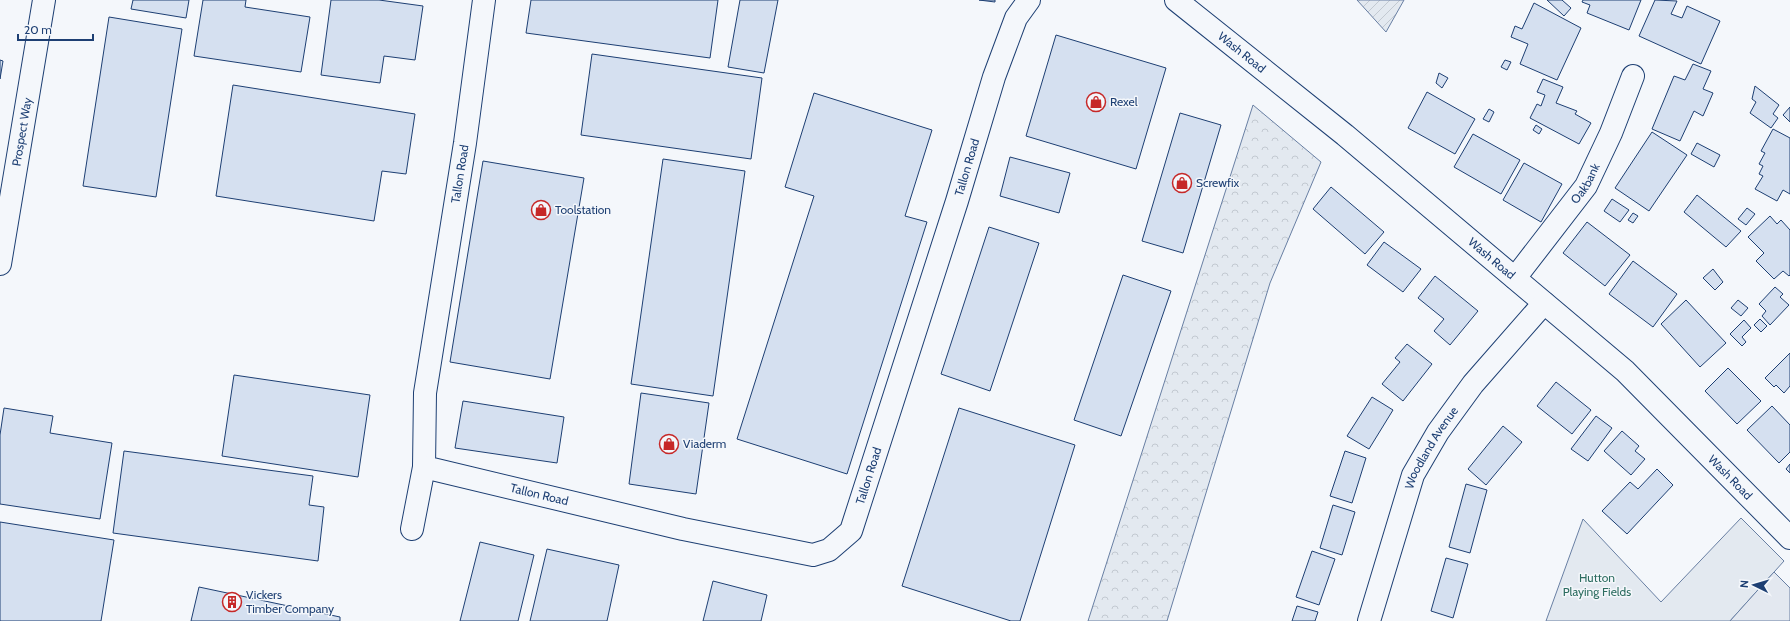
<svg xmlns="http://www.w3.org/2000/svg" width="1790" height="621" font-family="Cabin,sans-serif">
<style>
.forest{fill:url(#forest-crowns);stroke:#687fa3}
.park{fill:#e3e9f0;stroke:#687fa3}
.garden{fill:url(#garden-furrows);stroke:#687fa3}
.parking{fill:#e3e8f0;stroke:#687fa3}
.building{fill:#d5e0f0;stroke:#1d3f73}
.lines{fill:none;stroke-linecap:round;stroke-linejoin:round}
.minor-casing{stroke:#1d3f73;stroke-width:24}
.tertiary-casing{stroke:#1d3f73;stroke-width:24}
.minor{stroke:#f4f7fb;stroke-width:22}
.tertiary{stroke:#f4f7fb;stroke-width:22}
.labels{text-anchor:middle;stroke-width:3;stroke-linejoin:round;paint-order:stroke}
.street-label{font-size:12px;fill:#1d3f73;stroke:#f4f7fb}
.poi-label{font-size:12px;fill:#1d3f73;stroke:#f4f7fb;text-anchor:start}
.park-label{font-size:12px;fill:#2c6c60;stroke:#f4f7fb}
</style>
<defs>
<pattern id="forest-crowns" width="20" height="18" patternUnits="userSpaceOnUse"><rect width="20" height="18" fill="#e3e9f0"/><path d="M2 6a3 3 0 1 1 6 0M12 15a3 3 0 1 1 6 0" fill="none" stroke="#c2c9d1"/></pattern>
<pattern id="garden-furrows" width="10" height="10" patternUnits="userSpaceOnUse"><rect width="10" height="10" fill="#e3e9f0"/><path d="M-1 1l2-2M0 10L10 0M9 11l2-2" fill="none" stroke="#c2c9d1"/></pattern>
</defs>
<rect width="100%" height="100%" fill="#f4f7fb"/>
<polygon class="forest" points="1253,105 1321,162 1270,283 1167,621 1088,621"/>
<polygon class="park" points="1741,518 1784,561 1730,621 1546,621 1583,519 1661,602"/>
<polygon class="garden" points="1357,0 1404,0 1386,32"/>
<polygon class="parking" points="1774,572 1790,588 1790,621 1730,621"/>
<g class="building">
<polygon points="133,0 189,0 186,18 131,9"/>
<polygon points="203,0 246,0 245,7 310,17 301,72 194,56"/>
<polygon points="331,0 379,0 423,6 415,60 384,56 380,83 321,75"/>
<polygon points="531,0 718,0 710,58 526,33"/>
<polygon points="740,0 778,0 764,73 728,67"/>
<polygon points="979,0 995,0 995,2"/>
<polygon points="1547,0 1562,0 1571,8 1564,16"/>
<polygon points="1583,0 1641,0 1629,30 1587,13 1590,5 1582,2"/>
<polygon points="1655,0 1677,1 1671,14 1682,18 1687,6 1720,21 1701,64 1639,36"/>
<polygon points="1534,3 1581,28 1557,80 1520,64 1528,44 1511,37 1515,26 1522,29"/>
<polygon points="109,17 182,29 156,197 83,186"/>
<polygon points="1056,35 1166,68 1136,169 1026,136"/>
<polygon points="592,54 762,78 751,159 581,135"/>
<polygon points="0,60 3,61 0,79"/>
<polygon points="1505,60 1511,62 1507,70 1501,67"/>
<polygon points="1693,64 1711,71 1703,89 1713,93 1703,116 1694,111 1680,141 1652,129 1674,76 1685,80"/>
<polygon points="1439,73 1448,78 1442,88 1436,83"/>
<polygon points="1543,79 1563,87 1556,103 1577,111 1575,114 1591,123 1579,144 1530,118 1537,104 1541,106 1545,95 1537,92"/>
<polygon points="233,85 415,114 406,174 382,171 374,221 216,196"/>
<polygon points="1755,86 1779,105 1773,114 1778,118 1771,128 1750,113 1756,102 1752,99"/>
<polygon points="1427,92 1475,119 1455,154 1408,128"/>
<polygon points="814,93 932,130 905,216 927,222 847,474 737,439 814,196 785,187"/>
<polygon points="1790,107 1790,122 1783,115"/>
<polygon points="1489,109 1494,112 1489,122 1483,119"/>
<polygon points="1180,113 1221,125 1183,253 1142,241"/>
<polygon points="1536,125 1542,129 1539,134 1533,130"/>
<polygon points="1773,129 1790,138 1790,194 1783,190 1777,201 1755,189 1763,176 1759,174 1763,166 1759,164 1765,153 1761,151"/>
<polygon points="1652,132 1687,155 1649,211 1615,188"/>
<polygon points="1473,134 1520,160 1501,194 1454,167"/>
<polygon points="1697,143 1720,155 1714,167 1691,154"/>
<polygon points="1010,157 1070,173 1059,213 1000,196"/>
<polygon points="663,159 745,171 713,396 631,384"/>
<polygon points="483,161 584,178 550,379 450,362"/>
<polygon points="1524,163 1562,184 1541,222 1503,200"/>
<polygon points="1331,187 1384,232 1365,254 1313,209"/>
<polygon points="1697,195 1741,231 1726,247 1684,212"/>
<polygon points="1612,199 1629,210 1620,222 1604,211"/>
<polygon points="1747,208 1755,214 1746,225 1738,219"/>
<polygon points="1633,213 1638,216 1633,223 1628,220"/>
<polygon points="1770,216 1777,224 1781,220 1790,230 1790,275 1789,276 1783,271 1774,279 1756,261 1764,253 1748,237"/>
<polygon points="1587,222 1630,255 1605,286 1563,253"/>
<polygon points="989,227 1039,243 990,391 941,374"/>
<polygon points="1384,242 1421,269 1403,292 1367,265"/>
<polygon points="1633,261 1677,294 1653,327 1609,294"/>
<polygon points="1713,269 1723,282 1715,290 1703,278"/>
<polygon points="1123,275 1171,291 1121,436 1074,420"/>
<polygon points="1435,276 1478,311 1450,345 1434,331 1444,319 1418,298"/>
<polygon points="1775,287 1783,294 1780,297 1789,305 1770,325 1762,316 1766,311 1759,304"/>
<polygon points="1686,300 1726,343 1700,367 1661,324"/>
<polygon points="1738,300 1748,308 1741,316 1731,308"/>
<polygon points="1760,319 1767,326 1761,332 1754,325"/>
<polygon points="1744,320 1751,328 1742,337 1746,342 1742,346 1730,334"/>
<polygon points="1407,344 1432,364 1403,401 1382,384 1400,362 1395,358"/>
<polygon points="1790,353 1790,386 1784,393 1776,385 1774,387 1765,378"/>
<polygon points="1728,368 1761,401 1737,424 1705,391"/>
<polygon points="234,375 370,395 358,477 222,456"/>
<polygon points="1556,382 1591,410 1572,434 1537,406"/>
<polygon points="641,393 709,403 696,494 629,484"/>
<polygon points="1372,397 1393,410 1369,449 1347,436"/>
<polygon points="463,401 564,417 557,463 455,448"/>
<polygon points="1772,406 1790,425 1790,452 1779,463 1747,430"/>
<polygon points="4,408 53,416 50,433 112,443 100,519 0,504 0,435"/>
<polygon points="959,408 1075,445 1020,621 1011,621 902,586"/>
<polygon points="1596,416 1612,428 1588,461 1571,449"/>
<polygon points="1503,426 1522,442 1486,485 1468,469"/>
<polygon points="1622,431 1639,446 1635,451 1645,459 1631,475 1604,451"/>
<polygon points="124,451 313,476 309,505 324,507 318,561 113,533"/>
<polygon points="1345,451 1366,458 1352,503 1330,496"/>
<polygon points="1790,464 1790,473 1786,469"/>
<polygon points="1657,469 1673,485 1627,534 1602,511 1630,482 1638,489"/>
<polygon points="1466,484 1487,490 1470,553 1449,547"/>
<polygon points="1333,505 1355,512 1342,555 1320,548"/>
<polygon points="0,522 114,540 101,621 0,621"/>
<polygon points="480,542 534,555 518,621 460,621"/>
<polygon points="547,549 619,565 607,621 530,621"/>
<polygon points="1312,551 1335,559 1319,605 1296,597"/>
<polygon points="1446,558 1468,564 1453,618 1431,611"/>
<polygon points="713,581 767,595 761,621 703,621"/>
<polygon points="199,587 340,617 340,621 191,621"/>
<polygon points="1297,606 1318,612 1315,621 1292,621"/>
</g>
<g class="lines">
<defs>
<g id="minor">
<path id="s1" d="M484,0L465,143L425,393L424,467L683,529L813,555L829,550L851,531L957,201L994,77L1016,18L1029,0"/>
<path id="s2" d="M0,264L44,0"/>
<path id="s3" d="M1515,278L1586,186L1611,133L1633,76"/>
<polyline points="412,529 424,467"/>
</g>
<g id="tertiary">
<path id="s4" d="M1176,0L1345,135L1625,371L1790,538"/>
<path id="s5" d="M1369,621L1413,475L1438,432L1473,384L1544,303"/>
</g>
</defs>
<use href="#minor" class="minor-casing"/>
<use href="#tertiary" class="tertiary-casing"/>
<use href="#minor" class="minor"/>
<use href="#tertiary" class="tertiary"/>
</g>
<defs>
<symbol id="shop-ring" viewBox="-11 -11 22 22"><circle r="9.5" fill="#f4f7fb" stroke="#c62828" stroke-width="1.5"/><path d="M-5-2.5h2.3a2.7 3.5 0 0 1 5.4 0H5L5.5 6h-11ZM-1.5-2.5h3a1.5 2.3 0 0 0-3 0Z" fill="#c62828"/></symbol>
<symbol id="building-ring" viewBox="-11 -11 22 22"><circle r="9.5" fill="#f4f7fb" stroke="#c62828" stroke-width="1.5"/><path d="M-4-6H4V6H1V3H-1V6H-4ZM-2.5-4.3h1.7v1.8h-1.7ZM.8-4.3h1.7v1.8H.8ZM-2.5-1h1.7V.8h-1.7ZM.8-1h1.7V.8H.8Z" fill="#c62828"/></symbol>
</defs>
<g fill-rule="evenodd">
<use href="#shop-ring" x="1085" y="91" width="22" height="22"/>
<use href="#shop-ring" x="1171" y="172" width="22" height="22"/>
<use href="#shop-ring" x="530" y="199" width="22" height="22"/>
<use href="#shop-ring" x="658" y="433" width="22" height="22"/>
<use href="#building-ring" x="221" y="591" width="22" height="22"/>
</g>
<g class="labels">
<g class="street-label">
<text dy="4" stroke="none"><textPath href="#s4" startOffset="84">Wash Road</textPath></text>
<text dy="4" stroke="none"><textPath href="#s2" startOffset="134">Prospect Way</textPath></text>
<text dy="4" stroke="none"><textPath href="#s1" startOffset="1298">Tallon Road</textPath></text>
<text transform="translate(460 174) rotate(-81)" y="4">Tallon Road</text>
<text dy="4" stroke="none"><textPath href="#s3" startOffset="118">Oakbank</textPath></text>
<text dy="4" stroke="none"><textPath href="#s4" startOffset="408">Wash Road</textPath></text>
<text dy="4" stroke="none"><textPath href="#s5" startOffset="185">Woodland Avenue</textPath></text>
<text dy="4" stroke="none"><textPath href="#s1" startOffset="974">Tallon Road</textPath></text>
<text dy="4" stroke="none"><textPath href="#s4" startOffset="732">Wash Road</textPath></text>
<text dy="4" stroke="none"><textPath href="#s1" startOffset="590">Tallon Road</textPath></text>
</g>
<g class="poi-label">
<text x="1110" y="106">Rexel</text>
<text x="1196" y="187">Screwfix</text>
<text x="555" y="214">Toolstation</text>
<text x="683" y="448">Viaderm</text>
<text x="246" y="599">Vickers<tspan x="246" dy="14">Timber Company</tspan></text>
</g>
<g class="park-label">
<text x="1597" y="582">Hutton<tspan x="1597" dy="14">Playing Fields</tspan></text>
</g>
</g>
<g transform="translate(1754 585) rotate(275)" stroke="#f4f7fb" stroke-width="3" paint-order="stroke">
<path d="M0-3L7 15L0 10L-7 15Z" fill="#1d3f73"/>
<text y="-6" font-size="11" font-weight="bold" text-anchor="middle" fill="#1d3f73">N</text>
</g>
<path d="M18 34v6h75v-6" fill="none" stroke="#1d3f73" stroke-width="2"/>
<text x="24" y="34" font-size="12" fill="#1d3f73" stroke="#f4f7fb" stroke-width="3" paint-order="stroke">20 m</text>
</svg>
